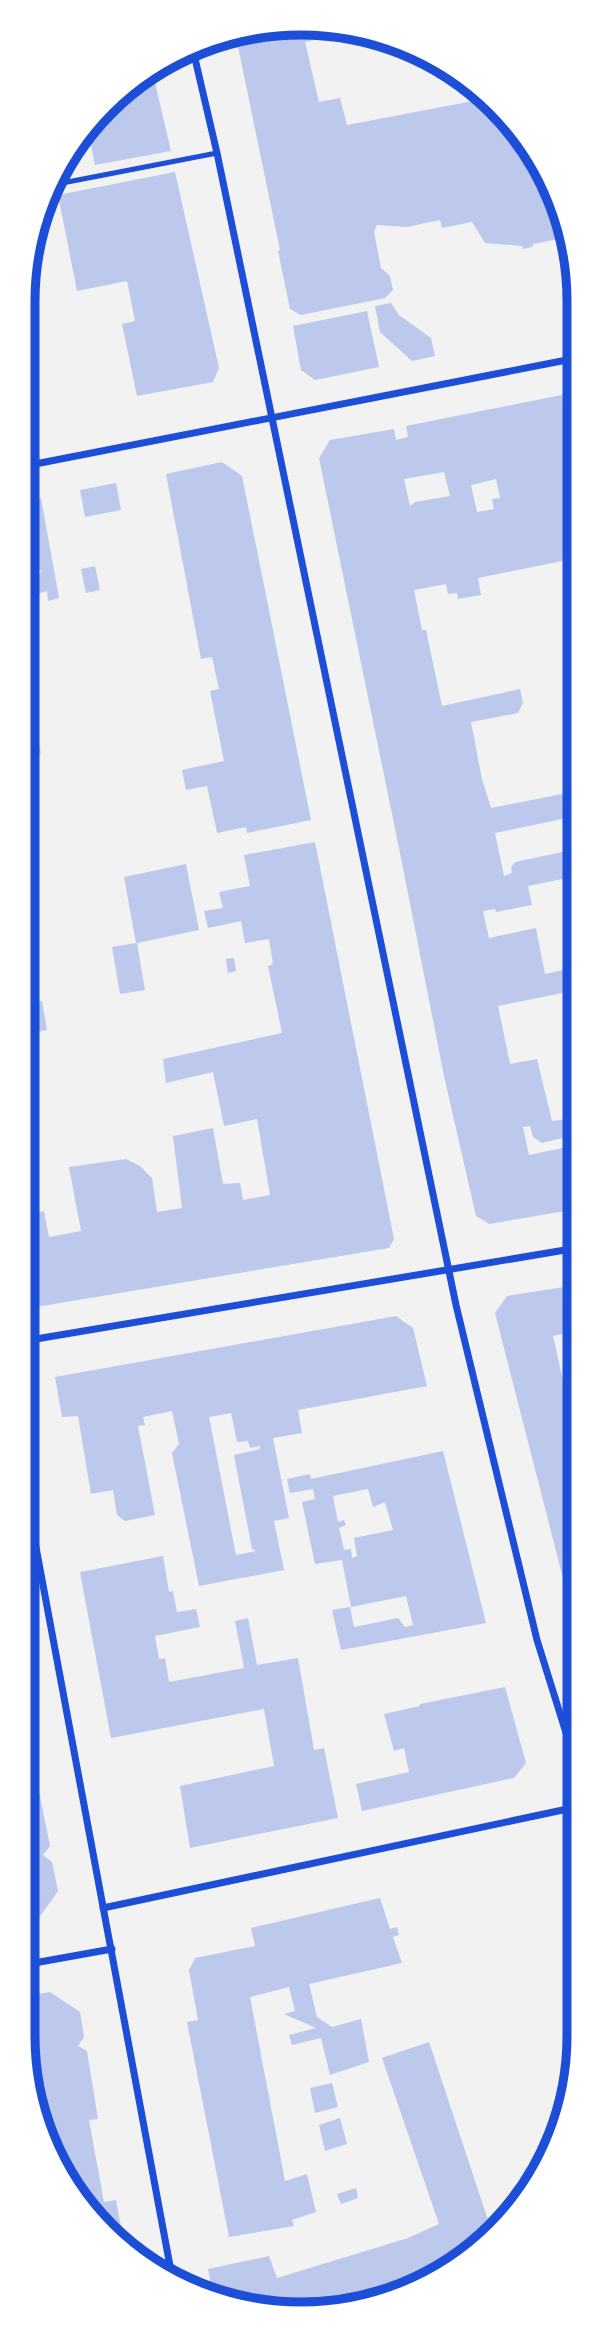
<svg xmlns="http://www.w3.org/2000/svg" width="602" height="2337" font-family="'Roboto Condensed',sans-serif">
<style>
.building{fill:#bdc9ec;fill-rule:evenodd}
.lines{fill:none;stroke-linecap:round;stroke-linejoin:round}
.service{stroke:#1d4ed8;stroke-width:5}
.minor{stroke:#1d4ed8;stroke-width:7}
.rim{fill:none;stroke:#1d4ed8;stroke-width:9}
</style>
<rect width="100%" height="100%" fill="#f2f2f2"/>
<g class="building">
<polygon points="338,25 356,31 305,42 319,102 340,98 347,125 489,98 498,105 551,178 569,237 533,244 532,247 523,249 522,246 485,243 472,222 442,228 440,220 407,227 377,225 374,232 381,268 390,276 393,290 385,298 301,315 290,309 278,251 280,250 235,32"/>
<polygon points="152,70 171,151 95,165 88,130 132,80"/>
<polygon points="175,172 219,368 213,382 137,396 122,324 135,321 127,281 77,291 58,195"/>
<polygon points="391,303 399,315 431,338 435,356 412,361 380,332 375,306"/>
<polygon points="367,311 379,367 315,380 301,370 293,326"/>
<path d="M577,392V468L568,470L577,511V558L478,578L481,595L458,599L457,593L448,594L446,584L414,590L422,630H426L442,706L520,689L523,703L518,713L471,722L482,779L491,808L577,791V816L495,833L504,876L512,873L511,868L515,862L577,849V876L528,886L532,905L496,912L495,909L483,911L489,938L536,928L545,974L577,967V990L498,1006L510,1064L537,1059L552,1121L568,1119L571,1136L542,1143L533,1137L530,1126L523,1127L529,1155L577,1145V1209L489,1224L476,1216L444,1076L400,853L319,458L330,440L394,429L396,440L408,437L406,426ZM444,472L450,496L415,502L410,506L404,479ZM496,479L500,498L492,499L494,509L477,512L471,485Z"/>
<polygon points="222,462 242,476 311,820 247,833 246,827 217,833 207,786 186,790 182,770 224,761 210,691 219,689 212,657 201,659 166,474"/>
<polygon points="116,483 121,510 85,517 80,490"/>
<polygon points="41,498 59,598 48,601 47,591 38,594 36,580 42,570 25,573 25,501"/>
<polygon points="95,566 100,590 86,593 81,569"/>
<polygon points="25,672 41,754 25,757"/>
<polygon points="315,842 394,1239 389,1248 24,1309 24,1198 28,1215 44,1211 49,1237 81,1231 69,1167 126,1159 140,1166 152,1178 157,1212 182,1208 173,1136 213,1128 223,1184 240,1183 243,1200 270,1195 257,1119 224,1126 213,1072 166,1083 163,1059 282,1033 268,966 273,964 269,939 245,943 241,921 208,928 204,911 223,908 219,892 250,886 244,855"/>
<polygon points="186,864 199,930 137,943 145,990 120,994 112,947 136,943 124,877"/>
<polygon points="234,958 236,971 228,973 226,959"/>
<polygon points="42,1001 47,1030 24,1034 24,1005"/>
<polygon points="577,1285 577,1371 567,1333 553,1336 566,1394 577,1392 576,1629 495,1313 507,1296"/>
<path d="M396,1316L413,1328L427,1386L298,1410L302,1433L273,1438L289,1518L274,1521L284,1570L199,1586L172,1453L179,1444L172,1411L143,1417L145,1425L138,1426L155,1515L125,1521L117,1515L113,1490L91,1494L78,1416L62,1417L55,1377ZM231,1413L237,1442L248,1441L250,1448L260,1446V1449L234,1455L252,1549L256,1551L236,1555L209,1417Z"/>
<path d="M443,1451L486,1623L341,1650L332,1610L350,1607L354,1627L398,1618L405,1627L413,1625L406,1596L351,1607L342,1560L315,1564L302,1502L315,1499L313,1489L290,1493L287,1479L310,1474L311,1479ZM368,1489L373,1507L385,1502L393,1530L354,1538L357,1556L352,1558L351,1549L344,1550L339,1528L346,1525L344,1520L338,1522L333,1496Z"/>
<polygon points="163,1556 169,1592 173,1591 177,1612 196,1609 200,1627 155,1636 159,1659 165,1658 169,1682 244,1668 235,1621 248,1618 257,1665 298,1658 314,1750 324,1748 338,1818 190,1848 180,1786 274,1766 264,1709 111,1738 80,1572"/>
<polygon points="505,1687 526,1763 514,1778 362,1811 356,1784 409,1772 404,1748 394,1751 384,1714 420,1706 420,1704"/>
<polygon points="23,1712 50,1846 43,1855 52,1862 58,1891 41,1915 23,1919"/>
<polygon points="380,1898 390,1929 397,1927 399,1935 393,1937 402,1963 309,1984 317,2017 332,2027 361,2019 369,2062 330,2075 321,2038 292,2045 289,2035 316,2028 284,2014 295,2011 289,1987 250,1997 285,2181 307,2174 316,2212 292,2220 294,2226 229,2237 187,2022 198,2020 189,1970 195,1958 255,1946 251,1928"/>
<polygon points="50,1992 80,2012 84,2037 78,2046 87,2051 98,2119 89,2120 104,2202 116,2200 124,2244 92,2220 44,2142 23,2036 23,2004 28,1996"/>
<polygon points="429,2042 492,2232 471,2257 408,2287 341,2308 282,2314 213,2295 208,2269 269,2256 277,2278 408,2238 439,2224 382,2058"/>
<polygon points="332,2083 338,2107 315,2113 310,2088"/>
<polygon points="340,2118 347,2144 325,2151 319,2125"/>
<polygon points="356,2188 358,2198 341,2204 337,2194"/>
</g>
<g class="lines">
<polyline class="service" points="52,185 217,153"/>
<g class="minor">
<polyline points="193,50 217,153 456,1305 537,1640 577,1768"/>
<polyline points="25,466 577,358"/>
<polyline points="24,1341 577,1248"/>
<polyline points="24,1483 173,2282"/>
<polyline points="103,1908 577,1807"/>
<polyline points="23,1965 112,1949"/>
</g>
</g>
<path d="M0 0H602V2337H0ZM301 35H301A266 266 0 0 1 567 301V2036A266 266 0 0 1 301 2302H301A266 266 0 0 1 35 2036V301A266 266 0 0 1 301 35Z" fill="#fff" fill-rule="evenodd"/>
<path class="rim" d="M301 35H301A266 266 0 0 1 567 301V2036A266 266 0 0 1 301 2302H301A266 266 0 0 1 35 2036V301A266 266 0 0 1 301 35Z"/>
</svg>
